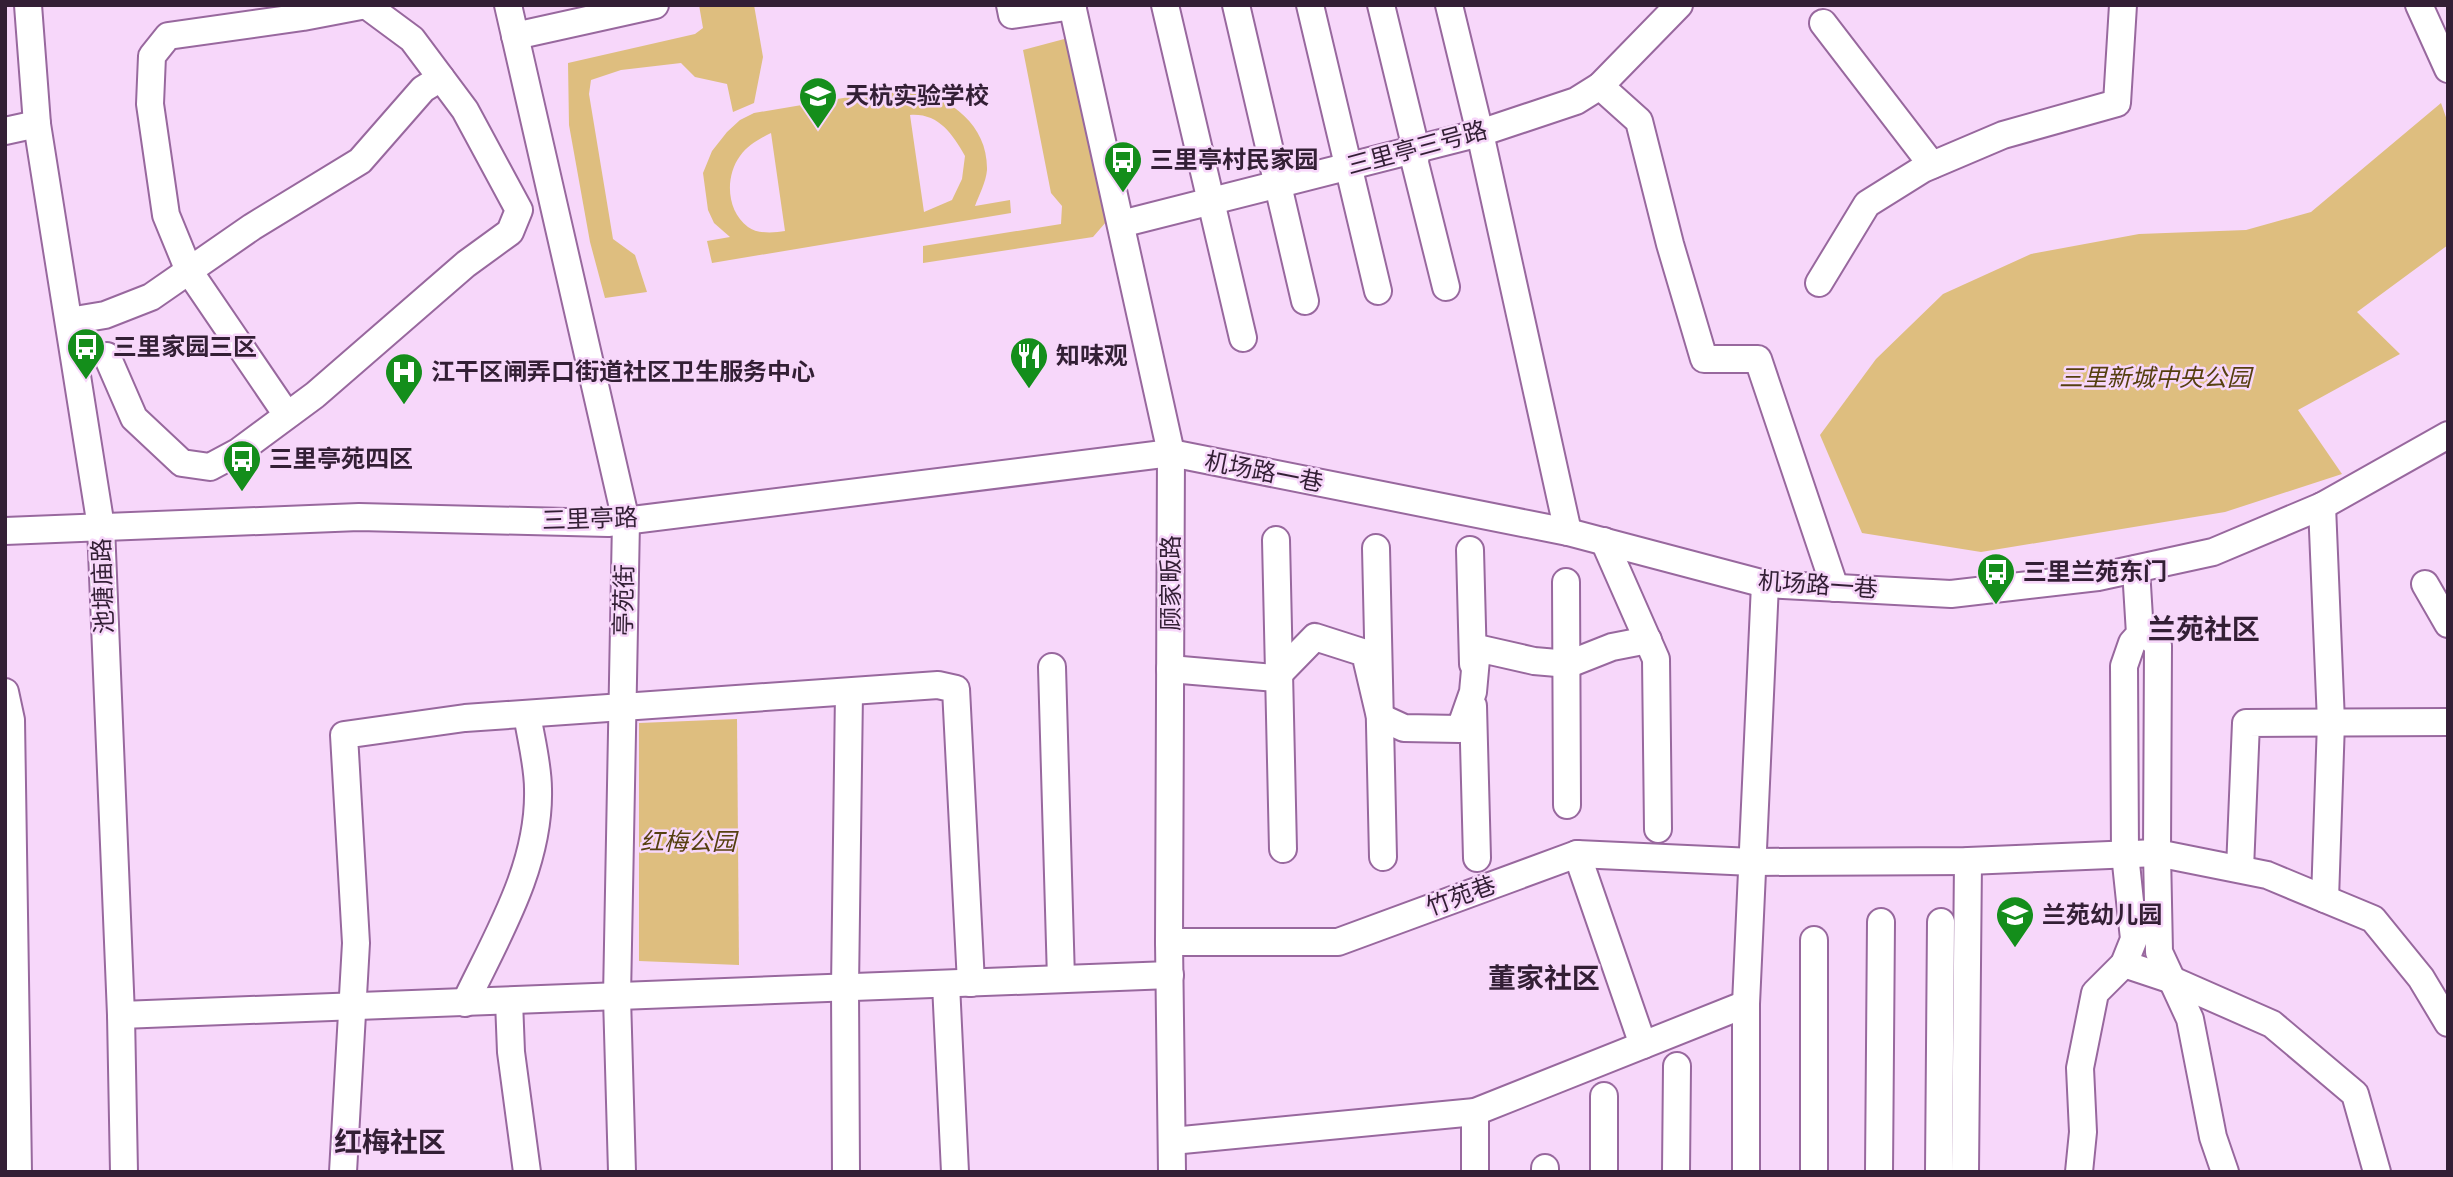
<svg xmlns="http://www.w3.org/2000/svg" width="2453" height="1177" font-family="'Source Serif 4','Noto Sans SC',serif">
<style>
.green{fill:#debe7f;fill-rule:evenodd}
.lines{fill:none;stroke-linecap:round;stroke-linejoin:round}
.minor-casing{stroke:#98689e;stroke-width:30}
.minor{stroke:#fff;stroke-width:26}
.labels{text-anchor:middle;stroke-width:5;stroke-linejoin:round;paint-order:stroke}
.poi-label{font-size:24px;font-weight:bold;fill:#331f35;stroke:#f7d7fa;text-anchor:start}
.street-label{font-size:24px;fill:#331f35;stroke:#f7d7fa}
.park-label{font-size:24px;font-style:italic;fill:#553f0f;stroke:#f7d7fa}
.quarter-label{font-size:28px;font-weight:bold;fill:#331f35;stroke:#f7d7fa}
</style>
<rect width="100%" height="100%" fill="#f7d7fa"/>
<g class="green">
<polygon points="699,5 754,5 763,57 754,103 733,112 727,84 695,77 681,63 621,70 591,80 589,94 613,239 635,255 647,292 605,298 590,242 569,125 568,63 695,34 703,28"/>
<polygon points="1068,38 1107,196 1106,222 1093,237 923,263 923,246 1061,224 1062,206 1051,193 1023,50"/>
<path d="M914,86C952,101 988,125 987,170C986,182 979,195 975,206L1010,200L1011,213L712,263L707,241L730,237L714,223L708,210L703,173L712,151L727,132L740,120L754,113ZM910,115C938,113 952,133 965,156L962,179L952,200L924,212ZM771,133L785,231C774,233 757,234 748,227C726,211 725,176 740,156C748,145 759,139 771,133Z"/>
<polygon points="2441,103 2448,123 2448,245 2357,312 2400,354 2298,410 2342,474 2225,512 1981,552 1862,533 1820,435 1876,359 1943,294 2031,254 2139,234 2246,230 2311,212"/>
<polygon points="737,719 739,965 639,961 639,723"/>
</g>
<g class="lines">
<defs>
<g id="minor">
<polyline points="28,5 37,124 101,527 121,1015 124,1172"/>
<polyline points="508,5 626,521 617,997 622,1172"/>
<polyline points="1010,5 1012,15 1073,6"/>
<polyline points="1072,5 1171,453 1169,942 1172,1172"/>
<polyline points="1165,5 1243,338"/>
<polyline points="1236,5 1305,301"/>
<polyline points="1310,5 1378,291"/>
<polyline points="1381,5 1416,149 1415,163 1446,287"/>
<polyline points="1449,5 1480,133 1568,532"/>
<polyline points="2419,5 2448,69"/>
<polyline points="1823,23 1932,165"/>
<polyline points="515,36 655,5"/>
<polyline points="1600,86 1639,121 1670,244 1704,359 1758,359 1835,588"/>
<polyline points="5,131 37,124"/>
<polyline points="1121,224 1480,133 1576,101 1600,86 1679,5"/>
<polyline points="1819,283 1867,204 1923,169 2003,135 2117,103 2123,5"/>
<polyline points="69,321 105,315 151,297 252,227 360,161 423,89 441,78"/>
<polyline points="107,356 134,418 182,463 210,467 238,452 315,395 466,264 510,232 519,210 465,110 412,39 366,5"/>
<polyline points="287,415 189,271 166,215 150,104 152,56 168,36 303,17 366,5"/>
<polyline points="2322,506 2331,722 2325,899"/>
<polyline points="5,531 359,517 608,523 1171,453 1568,532 1765,584 1951,594 2098,577 2213,552 2322,506 2448,435"/>
<polyline points="1276,540 1283,849"/>
<polyline points="1604,541 1656,659 1658,829"/>
<polyline points="1376,548 1383,857"/>
<polyline points="1470,550 1473,664"/>
<polyline points="1566,582 1567,805"/>
<polyline points="2425,584 2448,624"/>
<polyline points="2140,634 2151,638 2158,646 2157,853 2159,952 2190,1019 2213,1137 2225,1172"/>
<polyline points="1052,667 1061,979"/>
<polyline points="1170,669 1275,678 1315,637 1365,653 1380,717 1404,728 1460,729 1473,692 1477,648 1534,661 1569,664 1612,647 1648,640"/>
<polyline points="5,692 11,720 18,1172"/>
<polyline points="1473,706 1477,858"/>
<polyline points="1577,854 1643,1045"/>
<polyline points="2240,869 2246,723 2448,722"/>
<polyline points="1169,942 1338,942 1577,854 1753,862 1968,861 2157,853 2267,875 2373,919 2421,978 2448,1023"/>
<polyline points="2124,964 2172,980 2272,1024 2355,1094 2377,1172"/>
<polyline points="946,984 955,1172"/>
<polyline points="509,1001 511,1052 527,1172"/>
<path d="M465,1003C497,936 540,866 538,789C538,765 531,739 527,714"/>
<polyline points="121,1015 1170,975"/>
<polyline points="1172,1141 1475,1112 1746,1004"/>
<polyline points="343,1172 356,943 344,735 465,718 938,685 956,689 971,983"/>
<polyline points="846,1172 845,988 849,692"/>
<polyline points="1475,1172 1475,1112"/>
<polyline points="1545,1172 1545,1168"/>
<polyline points="1604,1172 1604,1096"/>
<polyline points="1676,1172 1677,1066"/>
<polyline points="1746,1172 1746,1004 1765,584"/>
<polyline points="1814,1172 1814,940"/>
<polyline points="1879,1172 1881,922"/>
<polyline points="1939,1172 1941,922"/>
<polyline points="1965,1172 1968,861"/>
<polyline points="2079,1172 2083,1132 2080,1068 2095,993 2124,964 2134,939 2125,854 2124,666 2132,643 2140,634 2136,569"/>
</g>
</defs>
<use href="#minor" class="minor-casing"/>
<use href="#minor" class="minor"/>
</g>
<defs>
<symbol id="school-pin" viewBox="-11 -11 22 30"><path d="M0 17L-7.5 6A9.5 9.5 0 1 1 7.5 6Z" fill="#148e1b" stroke="#f7d7fa"/><path d="M0-5L7-2L0 1L-7-2ZM-4 1L0 2.5L4 1V4Q0 6-4 4Z" fill="#fff"/></symbol>
<symbol id="bus-pin" viewBox="-11 -11 22 30"><path d="M0 17L-7.5 6A9.5 9.5 0 1 1 7.5 6Z" fill="#148e1b" stroke="#f7d7fa"/><path d="M-5-6H5V4H4V6H2V4H-2V6H-4V4H-5ZM-3.5-4V0h7V-4ZM-3.5 1.2v1.5H-2V1.2ZM2 1.2v1.5H3.5V1.2Z" fill="#fff"/></symbol>
<symbol id="restaurant-pin" viewBox="-11 -11 22 30"><path d="M0 17L-7.5 6A9.5 9.5 0 1 1 7.5 6Z" fill="#148e1b" stroke="#f7d7fa"/><path d="M-5-6h1v4h1v-4h1v4h1v-4h1v5L-1.5 .5V6h-2V.5L-5-1ZM5-6V6H3V1.5H1.5Q1.5-4 5-6Z" fill="#fff"/></symbol>
<symbol id="hospital-pin" viewBox="-11 -11 22 30"><path d="M0 17L-7.5 6A9.5 9.5 0 1 1 7.5 6Z" fill="#148e1b" stroke="#f7d7fa"/><path d="M-5-5h3v3.5h4V-5h3V5h-3V1.5h-4V5h-3Z" fill="#fff"/></symbol>
</defs>
<g fill-rule="evenodd">
<use href="#school-pin" x="796" y="74" width="44" height="60"/>
<use href="#bus-pin" x="1101" y="138" width="44" height="60"/>
<use href="#bus-pin" x="64" y="325" width="44" height="60"/>
<use href="#restaurant-pin" x="1007" y="334" width="44" height="60"/>
<use href="#hospital-pin" x="382" y="350" width="44" height="60"/>
<use href="#bus-pin" x="220" y="437" width="44" height="60"/>
<use href="#bus-pin" x="1974" y="550" width="44" height="60"/>
<use href="#school-pin" x="1993" y="893" width="44" height="60"/>
</g>
<g class="labels">
<g class="poi-label">
<text x="845" y="104">天杭实验学校</text>
<text x="1150" y="168">三里亭村民家园</text>
<text x="113" y="355">三里家园三区</text>
<text x="1056" y="364">知味观</text>
<text x="431" y="380">江干区闸弄口街道社区卫生服务中心</text>
<text x="269" y="467">三里亭苑四区</text>
<text x="2023" y="580">三里兰苑东门</text>
<text x="2042" y="923">兰苑幼儿园</text>
</g>
<g class="street-label">
<text transform="translate(1417 148) rotate(-15)" y="8">三里亭三号路</text>
<text transform="translate(1264 472) rotate(11)" y="8">机场路一巷</text>
<text transform="translate(590 519) rotate(-2)" y="8">三里亭路</text>
<text transform="translate(1171 583) rotate(-90)" y="8">顾家畈路</text>
<text transform="translate(1818 585) rotate(4)" y="8">机场路一巷</text>
<text transform="translate(103 586) rotate(-92)" y="8">池塘庙路</text>
<text transform="translate(624 600) rotate(-89)" y="8">亭苑街</text>
<text transform="translate(1461 896) rotate(-20)" y="8">竹苑巷</text>
</g>
<g class="park-label">
<text x="2155" y="386">三里新城中央公园</text>
<text x="688" y="850">红梅公园</text>
</g>
<g class="quarter-label">
<text x="2204" y="639">兰苑社区</text>
<text x="1544" y="988">董家社区</text>
<text x="390" y="1152">红梅社区</text>
</g>
</g>
<rect width="2453" height="1177" fill="none" stroke="#331f35" stroke-width="14"/>
</svg>
